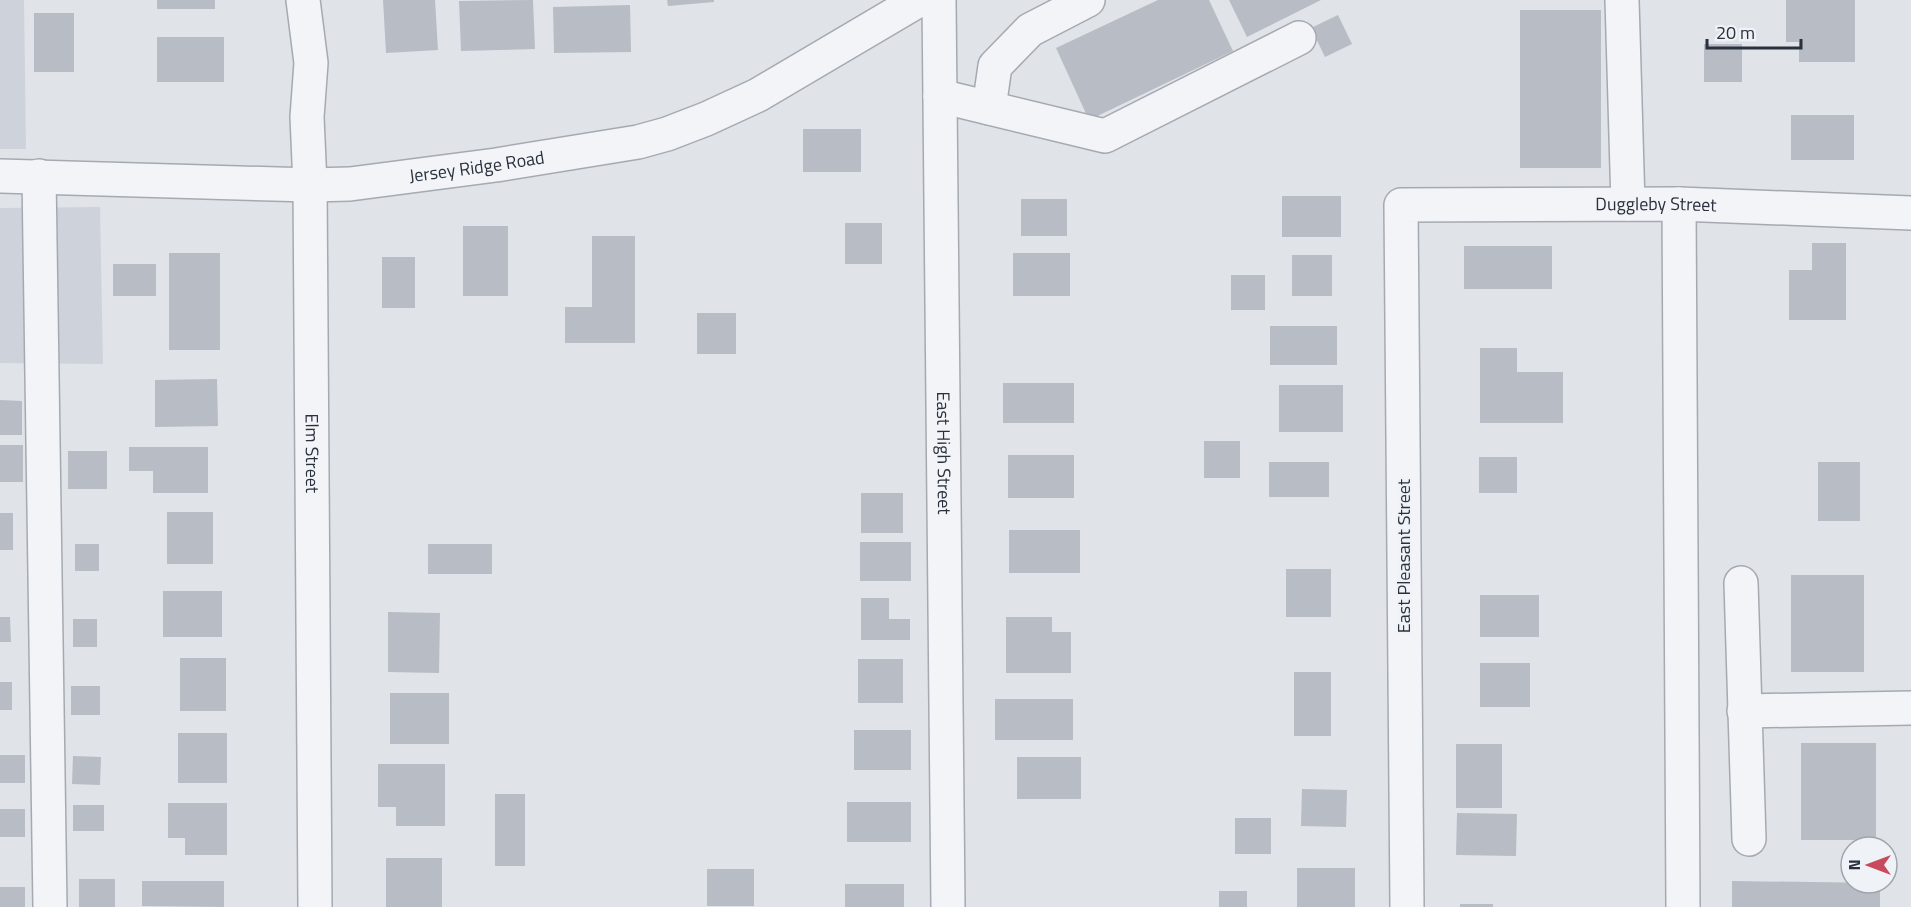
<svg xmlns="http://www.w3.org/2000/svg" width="1911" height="907" font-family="'Titillium Web',sans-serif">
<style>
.built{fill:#ced2da}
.building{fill:#b7bcc5}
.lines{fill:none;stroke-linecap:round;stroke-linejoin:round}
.minor-casing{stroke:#a5aab2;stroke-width:36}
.minor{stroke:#f2f4f7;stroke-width:33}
.labels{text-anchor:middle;stroke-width:4.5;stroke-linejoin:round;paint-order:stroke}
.street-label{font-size:18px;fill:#29313e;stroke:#eff2f6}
</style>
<rect width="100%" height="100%" fill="#e0e3e8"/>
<g class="built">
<polygon points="0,0 24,0 26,149 0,149"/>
<polygon points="100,207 103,364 0,363 0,208"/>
</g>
<g class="building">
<rect x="157" y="0" width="58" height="9"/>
<polygon points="383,0 435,0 438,50 386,53"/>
<polygon points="533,0 535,49 461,51 459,1"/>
<polygon points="667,0 714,0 714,2 668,6"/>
<polygon points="1158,0 1209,0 1233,51 1089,120 1056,48"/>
<polygon points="1229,0 1321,0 1247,37"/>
<polygon points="1786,0 1855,0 1855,62 1799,62 1799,42 1786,42"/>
<polygon points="630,5 631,52 554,53 553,7"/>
<rect x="1520" y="10" width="81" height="158"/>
<rect x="34" y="13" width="40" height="59"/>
<polygon points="1338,15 1352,44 1325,57 1311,28"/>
<rect x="157" y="37" width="67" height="45"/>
<rect x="1704" y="44" width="38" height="38"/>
<rect x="1791" y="115" width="63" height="45"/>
<rect x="803" y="129" width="58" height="43"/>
<rect x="1282" y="196" width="59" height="41"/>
<rect x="1021" y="199" width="46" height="37"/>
<rect x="845" y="223" width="37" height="41"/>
<rect x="463" y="226" width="45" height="70"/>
<polygon points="592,236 635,236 635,343 565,343 565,307 592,307"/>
<polygon points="1812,243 1846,243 1846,320 1789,320 1789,270 1812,270"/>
<rect x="1464" y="246" width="88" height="43"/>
<rect x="169" y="253" width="51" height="97"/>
<rect x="1013" y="253" width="57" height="43"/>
<rect x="1292" y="255" width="40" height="41"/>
<rect x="382" y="257" width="33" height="51"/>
<rect x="113" y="264" width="43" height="32"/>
<rect x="1231" y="275" width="34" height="35"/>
<rect x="697" y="313" width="39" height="41"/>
<rect x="1270" y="326" width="67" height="39"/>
<polygon points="1480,348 1517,348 1517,372 1563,372 1563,423 1480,423"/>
<polygon points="217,379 218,426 155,427 155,380"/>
<rect x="1003" y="383" width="71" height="40"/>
<rect x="1279" y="385" width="64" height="47"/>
<polygon points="0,400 22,401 22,435 0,435"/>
<rect x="1204" y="441" width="36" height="37"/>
<rect x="0" y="445" width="23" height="37"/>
<polygon points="129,447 208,447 208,493 153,493 153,471 129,471"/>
<rect x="68" y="451" width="39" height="38"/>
<rect x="1008" y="455" width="66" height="43"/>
<rect x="1479" y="457" width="38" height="36"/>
<rect x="1269" y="462" width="60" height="35"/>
<rect x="1818" y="462" width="42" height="59"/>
<rect x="861" y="493" width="42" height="40"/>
<rect x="167" y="512" width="46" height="52"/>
<rect x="0" y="513" width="13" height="37"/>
<rect x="1009" y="530" width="71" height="43"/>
<rect x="860" y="542" width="51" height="39"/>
<rect x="75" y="544" width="24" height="27"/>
<rect x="428" y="544" width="64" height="30"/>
<rect x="1286" y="569" width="45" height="48"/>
<rect x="1791" y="575" width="73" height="97"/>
<rect x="163" y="591" width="59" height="46"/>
<rect x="1480" y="595" width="59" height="42"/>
<polygon points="861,598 889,598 889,619 910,619 910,640 861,640"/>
<polygon points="388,612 440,613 439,673 388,672"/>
<polygon points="0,617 10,617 11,642 0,642"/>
<polygon points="1006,617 1052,617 1052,632 1071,632 1071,673 1006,673"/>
<rect x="73" y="619" width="24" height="28"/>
<rect x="180" y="658" width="46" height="53"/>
<rect x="858" y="659" width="45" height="44"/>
<rect x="1480" y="663" width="50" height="44"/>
<rect x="1294" y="672" width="37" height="64"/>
<rect x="0" y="682" width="12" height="28"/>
<rect x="71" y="686" width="29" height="29"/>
<rect x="390" y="693" width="59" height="51"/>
<rect x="995" y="699" width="78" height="41"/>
<rect x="854" y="730" width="57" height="40"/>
<rect x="178" y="733" width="49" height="50"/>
<rect x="1801" y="743" width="75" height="97"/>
<rect x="1456" y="744" width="46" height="64"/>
<rect x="0" y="755" width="25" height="28"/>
<polygon points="73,756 101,757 100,785 72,784"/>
<rect x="1017" y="757" width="64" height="42"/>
<polygon points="378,764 445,764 445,826 396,826 396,807 378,807"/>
<polygon points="1302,789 1347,790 1346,827 1301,826"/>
<rect x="495" y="794" width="30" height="72"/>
<rect x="847" y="802" width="64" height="40"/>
<polygon points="168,803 227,803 227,855 185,855 185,838 168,838"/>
<rect x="73" y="805" width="31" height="26"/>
<rect x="0" y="809" width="25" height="28"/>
<polygon points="1457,813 1517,814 1516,856 1456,855"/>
<rect x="1235" y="818" width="36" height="36"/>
<rect x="386" y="858" width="56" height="49"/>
<rect x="1297" y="868" width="58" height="39"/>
<rect x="707" y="869" width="47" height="37"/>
<rect x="79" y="879" width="36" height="28"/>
<polygon points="142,881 224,881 224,907 142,906"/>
<polygon points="1732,881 1880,883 1880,907 1732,907"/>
<rect x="845" y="884" width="59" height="23"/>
<rect x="0" y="887" width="25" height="20"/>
<rect x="1219" y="891" width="28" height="16"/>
<rect x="1460" y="904" width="33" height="3"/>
</g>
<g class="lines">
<defs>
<g id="minor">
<path id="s1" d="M303,0L311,63L307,117L310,185L315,907"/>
<path id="s2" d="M939,0L948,907"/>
<polyline points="1622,0 1628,204"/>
<polyline points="940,96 1105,136 1299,38"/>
<polyline points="989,108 995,66 1030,30 1088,0"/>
<path id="s3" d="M0,176L310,185L350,184L496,165L638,142L667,134L706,119L758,95L919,0"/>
<polyline points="39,176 50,907"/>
<polyline points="1679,204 1683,907"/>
<polyline points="1741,583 1749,839"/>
<polyline points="1744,711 1911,708"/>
<path id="s4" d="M1407,907L1401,205L1679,204L1911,213"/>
</g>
</defs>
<use href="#minor" class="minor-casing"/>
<use href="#minor" class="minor"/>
</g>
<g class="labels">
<g class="street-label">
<text dy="6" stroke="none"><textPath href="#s3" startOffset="478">Jersey Ridge Road</textPath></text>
<text dy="6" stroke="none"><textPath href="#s4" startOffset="957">Duggleby Street</textPath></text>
<text dy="6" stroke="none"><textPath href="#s1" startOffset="454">Elm Street</textPath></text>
<text dy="6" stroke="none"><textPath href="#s2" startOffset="453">East High Street</textPath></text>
<text transform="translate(1404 556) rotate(-90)" y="6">East Pleasant Street</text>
</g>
</g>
<g transform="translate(1869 865) rotate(270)"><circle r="28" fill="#eff2f6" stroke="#a0a5ac" stroke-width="1.5"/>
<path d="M0-4.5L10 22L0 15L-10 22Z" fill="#c74b5d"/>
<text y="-9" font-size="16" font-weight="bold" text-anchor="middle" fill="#29313e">N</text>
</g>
<path d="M1707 39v9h94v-9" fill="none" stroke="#29313e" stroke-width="3"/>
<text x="1716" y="39" font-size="18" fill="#29313e" stroke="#eff2f6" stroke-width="4.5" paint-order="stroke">20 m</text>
</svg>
